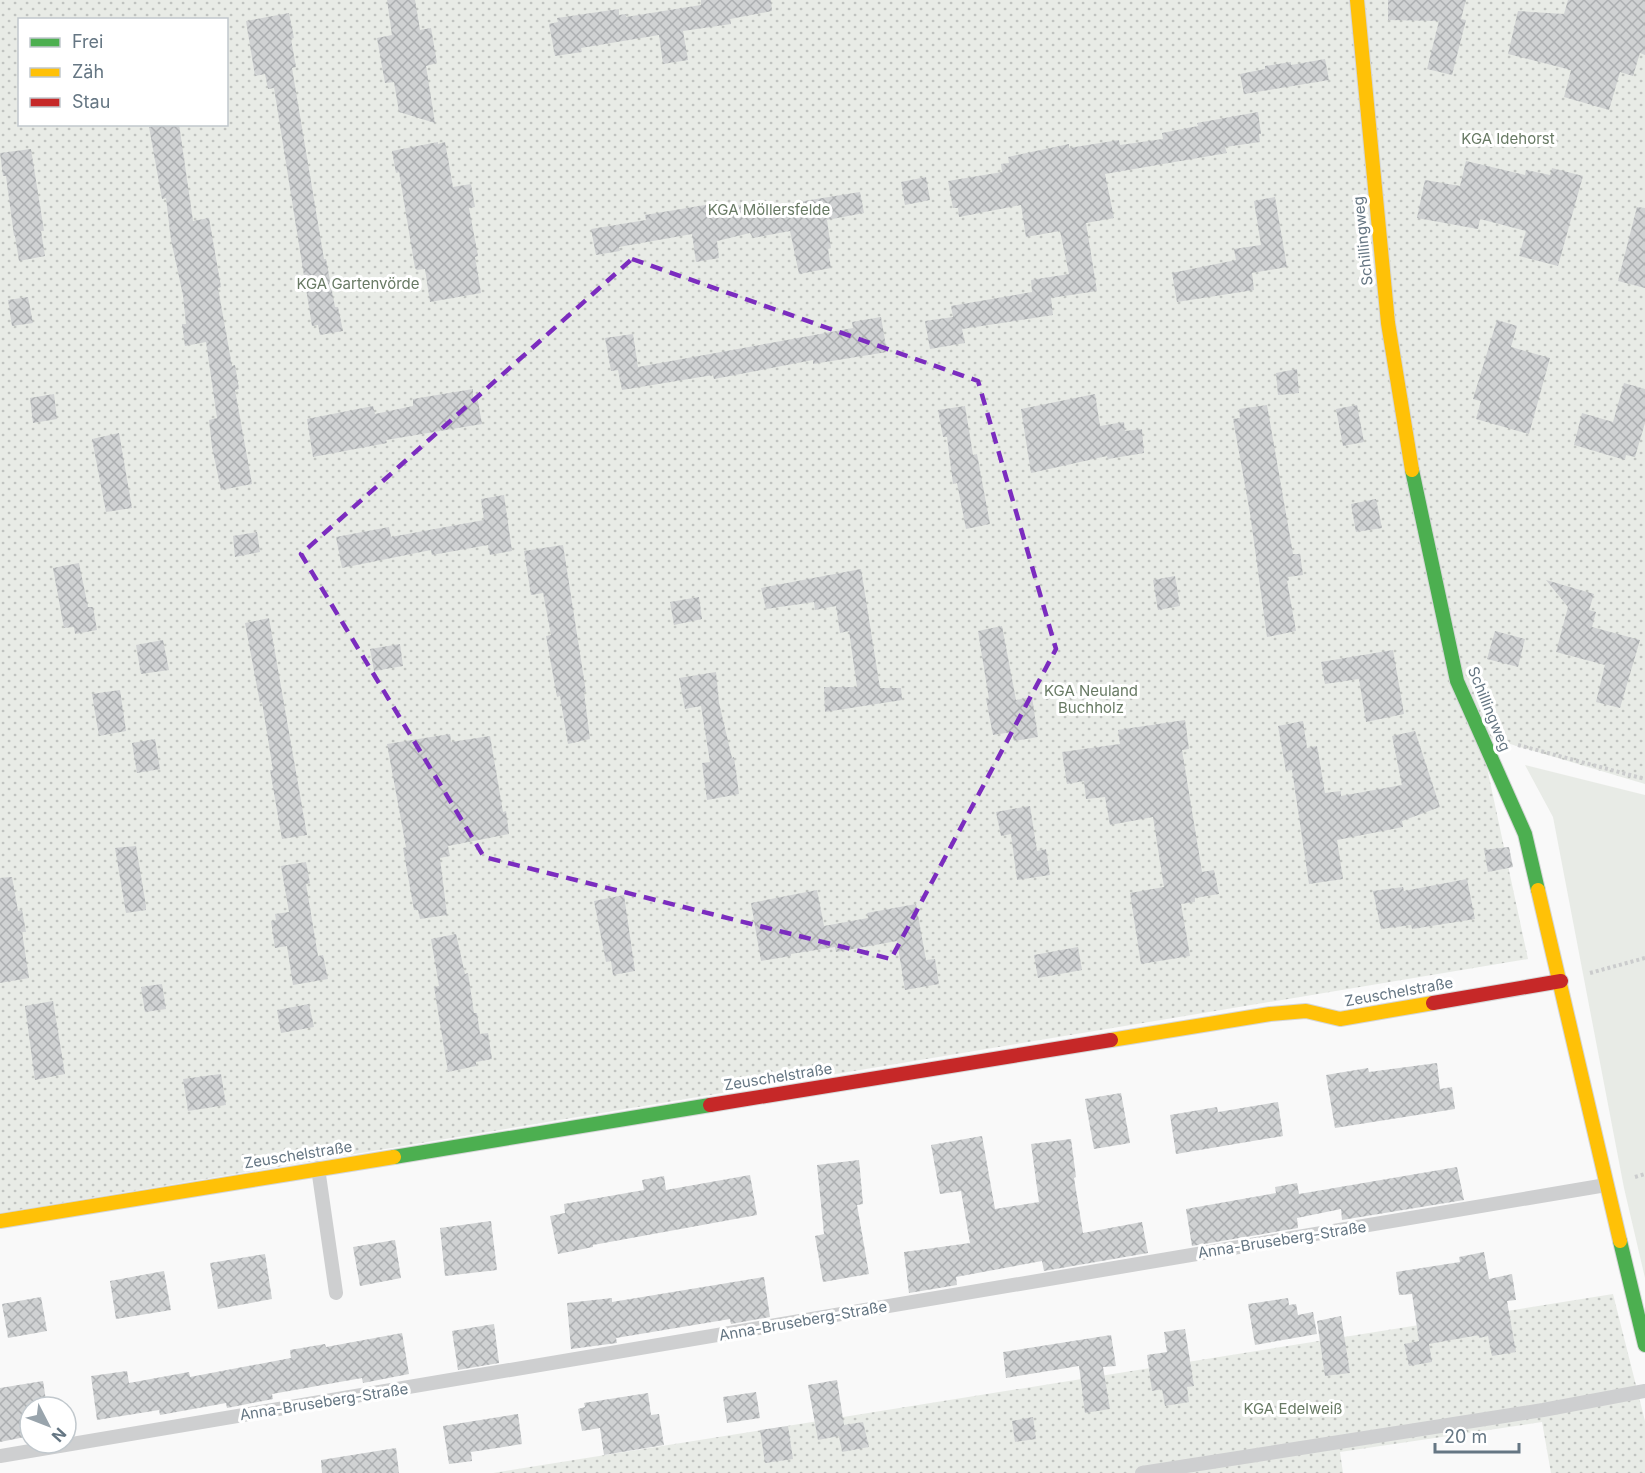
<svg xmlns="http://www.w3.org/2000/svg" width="1645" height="1473" font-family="Inter,sans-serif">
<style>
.park{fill:#e8ebe6}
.garden{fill:url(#garden-dots);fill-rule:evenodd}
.building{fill:url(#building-cross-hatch)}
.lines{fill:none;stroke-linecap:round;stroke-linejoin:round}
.fast-casing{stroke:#d5d6d7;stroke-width:16}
.slow-casing{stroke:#d5d6d7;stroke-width:16}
.jam-casing{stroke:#d5d6d7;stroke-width:16}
.path{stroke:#cbcccd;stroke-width:4;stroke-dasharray:3 3;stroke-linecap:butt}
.lane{stroke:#cecfd0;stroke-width:14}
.fast{stroke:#4caf50;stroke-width:14}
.slow{stroke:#ffc107;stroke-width:14}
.jam{stroke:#c62828;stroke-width:14}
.marked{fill:none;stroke:#7b2cbf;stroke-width:4.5;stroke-dasharray:12 8;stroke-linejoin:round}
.labels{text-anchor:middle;stroke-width:6;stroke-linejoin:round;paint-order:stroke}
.park-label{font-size:15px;fill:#687a64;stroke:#fff}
.street-label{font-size:15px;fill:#657683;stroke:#fff}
</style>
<defs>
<pattern id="garden-dots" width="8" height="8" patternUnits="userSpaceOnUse" patternTransform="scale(1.5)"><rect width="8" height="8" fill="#e8ebe6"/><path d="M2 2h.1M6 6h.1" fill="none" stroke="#c0c3c0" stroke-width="1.8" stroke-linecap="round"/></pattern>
<pattern id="building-cross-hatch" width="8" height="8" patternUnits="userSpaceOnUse" patternTransform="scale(1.5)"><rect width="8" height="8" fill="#d0d2d3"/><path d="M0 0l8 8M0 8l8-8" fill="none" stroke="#acafb1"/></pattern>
</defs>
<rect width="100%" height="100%" fill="#f9f9f9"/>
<polygon class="park" points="1525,765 1645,795 1645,1278 1624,1188 1553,817"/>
<g class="garden">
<path d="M0,0H1645V784L1480,735L1528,959L0,1213ZM20,20H226V124H20Z"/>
<polygon points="1613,1294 1645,1421 1645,1473 1551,1473 1542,1422 1340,1452 1343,1473 493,1473"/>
</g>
<g class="building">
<polygon points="387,0 415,0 420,30 431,28 437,63 426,66 435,123 399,112 394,82 385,83 377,38 392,35"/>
<polygon points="701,0 771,0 772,11 730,19 731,24 683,31 688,60 663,64 659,35 581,48 582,52 555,56 549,24 558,22 557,18 619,9 619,15 626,14 626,17 701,5"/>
<polygon points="1388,0 1466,0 1461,19 1466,20 1452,75 1427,69 1439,21 1388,20"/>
<polygon points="1568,0 1645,0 1645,55 1640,53 1633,76 1620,72 1609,110 1564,97 1571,70 1508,54 1518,11 1564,14"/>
<polygon points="289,13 294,38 291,39 296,67 292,68 324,259 326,259 335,307 338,307 343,331 320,335 318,325 312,326 274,88 268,89 265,74 255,76 246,21"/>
<polygon points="1325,59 1329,80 1244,94 1240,74 1265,69 1265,66 1291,62 1291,65"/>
<polygon points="1258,112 1261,134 1259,134 1260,142 1225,147 1227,153 1105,174 1114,218 1086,223 1097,291 1051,298 1053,315 962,329 965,343 930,349 925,321 953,317 951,306 1032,292 1031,280 1069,274 1060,231 1026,237 1021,205 959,217 958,208 953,208 948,181 1002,172 1001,164 1009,163 1008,157 1069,144 1069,148 1119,140 1120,145 1163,139 1162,133 1198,126 1197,123"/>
<polygon points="162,124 179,124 193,221 209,218 221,287 218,288 232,366 235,365 239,389 235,390 252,484 221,490 212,447 209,420 217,418 206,342 185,346 182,324 186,324 183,295 171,240 166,198 162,199 149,127"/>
<polygon points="438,142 438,144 445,142 453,187 471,184 475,207 469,208 478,256 475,257 481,293 430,302 425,269 417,270 415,268 399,172 396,173 392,151"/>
<polygon points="31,149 44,231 41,231 45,256 19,261 15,236 14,236 6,176 3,176 0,153"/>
<polygon points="1466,161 1525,175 1526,170 1550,175 1552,168 1583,176 1558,266 1519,256 1526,231 1480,219 1478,229 1417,218 1425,180 1460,186"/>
<polygon points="926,177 930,200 905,205 901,182"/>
<polygon points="860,192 864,213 827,220 831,248 828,249 831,268 799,274 790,231 753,238 750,233 717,241 719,258 696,262 692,234 619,247 620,251 596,255 591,229 646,220 645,215 711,204 711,210 747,204 748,210"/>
<polygon points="1275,197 1287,267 1252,273 1254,290 1177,302 1172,273 1236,260 1234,249 1261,245 1254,201"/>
<polygon points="1637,207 1645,208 1645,288 1618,281"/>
<polygon points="28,297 33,323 12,326 8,300"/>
<polygon points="881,317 887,352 813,364 813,360 714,379 713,375 622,390 618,370 611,371 605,338 633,334 638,367 853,328 852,322"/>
<polygon points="1497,320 1517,326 1511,347 1550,358 1529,434 1476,419 1481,401 1473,399"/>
<polygon points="1297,369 1299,393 1278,395 1276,373"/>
<polygon points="1624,383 1645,389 1645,423 1635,457 1626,455 1625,460 1574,445 1582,413 1613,422"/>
<polygon points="473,389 473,397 477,396 482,424 386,440 387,443 313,457 307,419 373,406 375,414 413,406 413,399"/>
<polygon points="54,394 57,419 33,423 30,398"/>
<polygon points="1095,394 1100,426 1124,422 1125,431 1142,429 1144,453 1108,459 1107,456 1031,473 1021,409"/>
<polygon points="1267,405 1293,554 1300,554 1303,575 1288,577 1289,580 1287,581 1296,631 1267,637 1250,513 1233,419 1240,418 1239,409"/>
<polygon points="1357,405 1364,442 1343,446 1336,409"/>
<polygon points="965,406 973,455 977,454 990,524 966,529 957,483 953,484 947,437 943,437 938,410"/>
<polygon points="119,433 132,508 106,512 92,439"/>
<polygon points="504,495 512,551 490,555 488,545 432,555 431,550 342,568 336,537 389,527 391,537 484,520 481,499"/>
<polygon points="1376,499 1382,528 1356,532 1351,504"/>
<polygon points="257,532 260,552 235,557 233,536"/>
<polygon points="563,545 586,692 584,692 590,739 568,744 560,696 557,697 546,636 551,635 543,593 531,595 524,551"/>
<polygon points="79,563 88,607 93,607 97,630 75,634 74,627 64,628 53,568"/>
<polygon points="861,569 880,688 901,688 902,700 825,712 824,687 857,687 849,631 840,633 836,606 815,610 814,602 766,609 761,588"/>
<polygon points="1175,576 1180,606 1158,610 1153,580"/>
<polygon points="1546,580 1594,594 1589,610 1596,612 1592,627 1640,640 1620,708 1596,702 1605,665 1556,652 1568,607"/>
<polygon points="699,597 702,619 674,625 670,602"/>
<polygon points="269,618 307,835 282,839 270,770 273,770 262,702 260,703 245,623"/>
<polygon points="1002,626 1016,700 1032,697 1038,737 1014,741 1012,732 993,735 986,699 989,699 978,631"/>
<polygon points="1495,631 1525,639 1518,667 1487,659"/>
<polygon points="163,640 169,670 141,674 136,645"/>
<polygon points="400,644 403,666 374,671 370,649"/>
<polygon points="1393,650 1404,714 1366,722 1359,679 1325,684 1321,662"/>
<polygon points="716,672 719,703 732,758 734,757 739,794 707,800 702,763 710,762 701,706 685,709 679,678"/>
<polygon points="120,690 126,731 99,736 92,694"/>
<polygon points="1185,720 1189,749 1182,750 1202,872 1214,870 1219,894 1195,898 1195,902 1181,904 1190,956 1141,964 1130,893 1164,887 1153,817 1110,825 1105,797 1086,799 1084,781 1067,784 1062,752 1120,744 1118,730"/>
<polygon points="1303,721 1307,748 1317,746 1325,793 1341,791 1341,796 1402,785 1392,736 1415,731 1440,807 1402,821 1403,827 1337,840 1343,879 1309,884 1292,770 1286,771 1278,726"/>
<polygon points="450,734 451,742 490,736 503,812 506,811 509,834 448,846 450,856 440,858 447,915 420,919 418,910 414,910 403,848 406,847 387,744"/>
<polygon points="155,739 160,769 137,773 132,743"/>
<polygon points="1030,806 1037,851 1046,849 1050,875 1017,880 1011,834 1001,836 996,812"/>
<polygon points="136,846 146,906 146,910 126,913 115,848"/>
<polygon points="1509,847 1513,867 1488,872 1484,850"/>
<polygon points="306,862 310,883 306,884 318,956 323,955 328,979 293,985 287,946 275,948 271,921 276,920 275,914 289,912 281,866"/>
<polygon points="12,877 18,911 22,910 26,932 22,932 29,978 0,983 0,878"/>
<polygon points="1467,879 1475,919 1412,929 1411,925 1381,929 1373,891 1403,887 1404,891"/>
<polygon points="817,890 824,926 868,918 867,913 916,904 926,960 935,959 939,984 905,990 897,941 836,952 835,947 791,954 791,956 761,961 751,903"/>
<polygon points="624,895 635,971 613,975 611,961 606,962 594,901"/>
<polygon points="456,934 465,974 468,973 474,1013 477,1013 480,1034 488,1033 492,1059 476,1062 476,1066 448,1072 434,987 439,986 431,939"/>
<polygon points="1078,947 1082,970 1038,978 1034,955"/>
<polygon points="162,984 166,1009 145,1012 141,987"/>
<polygon points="53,1001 65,1074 35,1080 25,1006"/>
<polygon points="309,1004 314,1027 281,1033 277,1010"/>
<polygon points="1437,1063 1440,1089 1452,1087 1455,1109 1335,1128 1326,1075 1368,1068 1369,1072"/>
<polygon points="221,1074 226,1105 188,1111 183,1079"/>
<polygon points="1121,1093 1130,1143 1094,1149 1085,1099"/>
<polygon points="1278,1102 1283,1136 1176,1154 1170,1115 1217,1107 1218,1112"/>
<polygon points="982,1136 995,1209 1039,1202 1031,1144 1071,1139 1076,1177 1074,1178 1083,1233 1142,1222 1148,1253 1044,1271 1042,1261 956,1277 957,1285 909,1293 904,1252 970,1243 961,1191 940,1194 931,1145"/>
<polygon points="859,1160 863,1204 857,1205 869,1274 823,1282 815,1236 824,1234 817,1165"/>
<polygon points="1457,1167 1464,1200 1342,1220 1341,1209 1297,1218 1298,1228 1192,1246 1186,1209 1276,1193 1275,1187 1297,1183 1299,1194"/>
<polygon points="750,1175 757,1215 593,1245 593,1247 558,1254 550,1216 565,1213 564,1204 644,1190 642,1180 664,1176 666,1190"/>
<polygon points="491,1221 497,1270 445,1276 440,1228"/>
<polygon points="395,1240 401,1278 360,1286 353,1247"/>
<polygon points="1484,1252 1489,1279 1512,1274 1516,1300 1507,1301 1516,1352 1492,1356 1488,1336 1479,1338 1479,1335 1429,1344 1432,1362 1409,1366 1404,1344 1419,1341 1412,1294 1399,1295 1396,1272 1460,1262 1459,1257"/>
<polygon points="265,1254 272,1299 218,1309 210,1263"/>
<polygon points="164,1271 171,1310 116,1319 110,1281"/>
<polygon points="764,1277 770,1317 731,1324 730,1319 616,1338 617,1343 571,1349 567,1303 612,1298 612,1302"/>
<polygon points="41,1297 47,1331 8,1338 2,1304"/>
<polygon points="1288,1298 1289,1305 1296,1304 1298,1315 1313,1312 1317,1334 1255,1345 1248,1304"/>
<polygon points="1341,1316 1350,1373 1325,1376 1317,1321"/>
<polygon points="494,1324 499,1363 458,1370 452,1331"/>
<polygon points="1185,1329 1194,1386 1187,1387 1189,1402 1165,1406 1162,1389 1152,1391 1147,1355 1167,1352 1164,1332"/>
<polygon points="402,1333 409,1374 363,1383 362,1378 272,1394 273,1399 227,1408 226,1403 160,1415 159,1410 97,1420 91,1376 127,1371 129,1383 189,1372 190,1377 291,1358 290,1350 325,1344 326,1347"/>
<polygon points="1111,1335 1116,1366 1103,1367 1110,1409 1085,1413 1079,1366 1006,1378 1003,1352"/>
<polygon points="837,1380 844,1425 863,1422 869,1447 842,1452 839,1436 818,1440 808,1385"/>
<polygon points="43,1381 47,1407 30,1407 30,1436 0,1442 0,1388"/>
<polygon points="756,1392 760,1418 727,1423 723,1397"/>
<polygon points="648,1393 651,1415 659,1414 664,1445 604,1455 600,1428 582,1431 578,1409 585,1407 584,1403"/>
<polygon points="518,1414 522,1444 471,1452 472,1461 449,1464 443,1426"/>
<polygon points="1033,1417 1036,1439 1015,1442 1012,1421"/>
<polygon points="788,1426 793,1459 765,1463 760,1430"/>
<polygon points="396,1448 399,1473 322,1473 321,1460"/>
</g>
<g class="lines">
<defs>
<g id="fast">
<polyline points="1412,470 1457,681 1525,834 1538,890"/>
<polyline points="394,1157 710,1105"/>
<polyline points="1620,1241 1645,1345"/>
</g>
<g id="slow">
<polyline points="1357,0 1388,323 1412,470"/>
<polyline points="1538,890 1620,1241"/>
<polyline points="1111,1040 1270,1014 1306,1011 1340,1019 1433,1003"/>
<polyline points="0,1221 394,1157"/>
</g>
<g id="jam">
<polyline points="1433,1003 1561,981"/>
<polyline points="710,1105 1111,1040"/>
</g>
</defs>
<use href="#fast" class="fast-casing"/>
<use href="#slow" class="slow-casing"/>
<use href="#jam" class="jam-casing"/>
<g class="path">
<polyline points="1518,745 1645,779"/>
<polyline points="1590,973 1645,958"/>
<polyline points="1635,1177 1645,1174"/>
</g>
<g class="lane">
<polyline points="318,1168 336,1293"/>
<polyline points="0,1456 1606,1185"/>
<polyline points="1142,1473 1543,1410 1645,1391"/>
</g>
<use href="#fast" class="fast"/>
<use href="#slow" class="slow"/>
<use href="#jam" class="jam"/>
</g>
<path class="marked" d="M632,259L978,381L1056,649L891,959L484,857L301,554Z"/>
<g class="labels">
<g class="park-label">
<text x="1508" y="144">KGA Idehorst</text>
<text x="769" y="215">KGA Möllersfelde</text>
<text x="358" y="289">KGA Gartenvörde</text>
<text x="1091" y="696">KGA Neuland<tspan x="1091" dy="17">Buchholz</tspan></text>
<text x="1293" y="1414">KGA Edelweiß</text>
</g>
<g class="street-label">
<text transform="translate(1363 241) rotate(-96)" y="5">Schillingweg</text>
<text transform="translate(1489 709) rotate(68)" y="5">Schillingweg</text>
<text transform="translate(1399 992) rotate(-10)" y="5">Zeuschelstraße</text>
<text transform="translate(778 1077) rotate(-9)" y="5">Zeuschelstraße</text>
<text transform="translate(298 1155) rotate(-9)" y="5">Zeuschelstraße</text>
<text transform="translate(1282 1240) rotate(-9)" y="5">Anna-Bruseberg-Straße</text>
<text transform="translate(803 1321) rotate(-10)" y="5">Anna-Bruseberg-Straße</text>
<text transform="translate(324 1402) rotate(-9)" y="5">Anna-Bruseberg-Straße</text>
</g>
</g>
<rect x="18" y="18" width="210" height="108" fill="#ffffff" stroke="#c1c8cd" stroke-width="1.5"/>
<rect x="30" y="38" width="30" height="9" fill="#4caf50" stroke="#c1c8cd" stroke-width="1.5"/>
<text x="72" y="48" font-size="18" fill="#657683">Frei</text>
<rect x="30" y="68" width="30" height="9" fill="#ffc107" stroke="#c1c8cd" stroke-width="1.5"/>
<text x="72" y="78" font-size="18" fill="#657683">Zäh</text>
<rect x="30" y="98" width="30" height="9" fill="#c62828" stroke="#c1c8cd" stroke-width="1.5"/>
<text x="72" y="108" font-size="18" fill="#657683">Stau</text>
<g transform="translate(48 1425) rotate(132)"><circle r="28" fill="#ffffff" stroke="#c1c8cd" stroke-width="1.5"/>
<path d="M0-4.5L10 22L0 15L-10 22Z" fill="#99a4ac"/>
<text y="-9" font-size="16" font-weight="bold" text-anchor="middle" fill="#657683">N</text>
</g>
<path d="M1435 1443v9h84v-9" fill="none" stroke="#657683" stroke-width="3"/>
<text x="1444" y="1443" font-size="18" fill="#657683" stroke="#ffffff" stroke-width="4.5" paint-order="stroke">20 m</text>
</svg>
